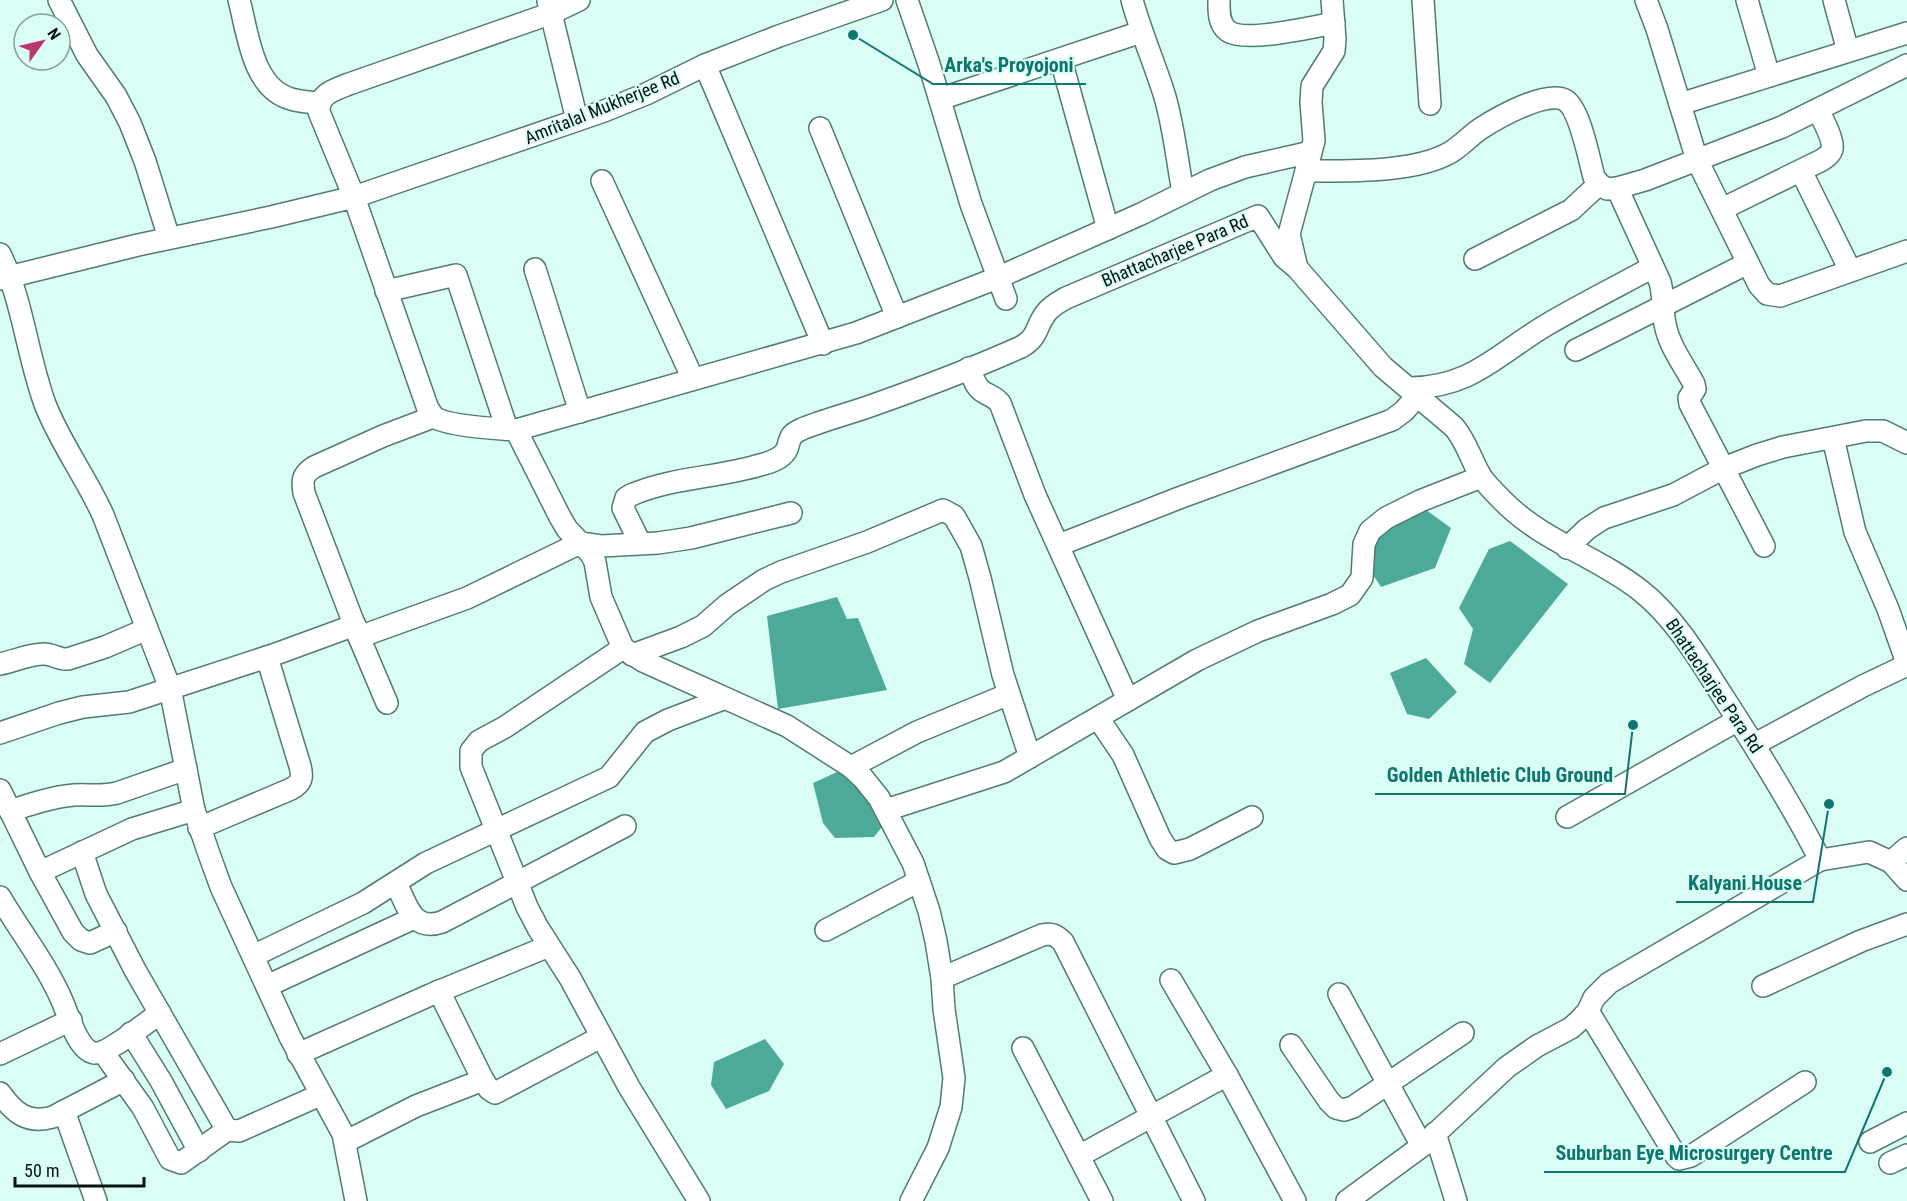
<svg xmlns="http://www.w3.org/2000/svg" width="1907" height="1201" font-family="'Roboto Condensed',sans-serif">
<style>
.water{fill:#4daa99}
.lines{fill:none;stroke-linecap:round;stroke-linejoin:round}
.minor-casing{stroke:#527b72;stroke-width:24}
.minor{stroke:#fff;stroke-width:21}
.labels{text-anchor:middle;stroke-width:4.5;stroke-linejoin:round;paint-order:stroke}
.street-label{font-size:18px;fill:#051411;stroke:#dafdf5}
.leader{fill:none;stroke:#0f766e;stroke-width:2}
.callout-dot{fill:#0f766e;stroke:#dafdf5;stroke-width:2}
.callout-label{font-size:20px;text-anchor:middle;font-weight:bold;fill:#0f766e;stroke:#dafdf5;stroke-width:4.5;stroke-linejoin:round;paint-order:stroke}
</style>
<rect width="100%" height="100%" fill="#dafdf5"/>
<g class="water">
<polygon points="1426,510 1451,528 1435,568 1381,587 1362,558 1360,535"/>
<polygon points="1510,541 1568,584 1490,683 1464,664 1473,629 1459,608 1489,549"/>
<polygon points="837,597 847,619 858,618 887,690 778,709 767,616"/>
<polygon points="1426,658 1457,692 1429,719 1407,714 1390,673"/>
<polygon points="848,767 885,823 874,837 835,838 823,823 813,783"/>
<polygon points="765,1039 784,1064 769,1091 726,1109 711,1085 714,1062"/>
</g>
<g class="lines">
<defs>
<g id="minor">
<polyline points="59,0 87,55 116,96 130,123 145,161 169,238"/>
<path d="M239,0C248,33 252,88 291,99C300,102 310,102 319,103"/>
<path d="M579,0L552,13L349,84C334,90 318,94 319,112L354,197L604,111L646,94L705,65L779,36L882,0"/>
<polyline points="907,0 929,64 971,204 1006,299"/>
<path d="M1132,0C1141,33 1155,64 1165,97C1174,128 1177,160 1183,192"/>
<path d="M1219,0C1219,10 1218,24 1228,31C1244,43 1314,27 1334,23"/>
<polyline points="1423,0 1430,104"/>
<polyline points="1646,0 1657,29 1697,160 1759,285 1767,294 1780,296 1907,251"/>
<polyline points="1747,0 1769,76"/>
<polyline points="1834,0 1848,51"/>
<polyline points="548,1 577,120"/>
<polyline points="1061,60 1108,229"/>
<polyline points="705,65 823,344"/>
<polyline points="940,99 1141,32"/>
<polyline points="1680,104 1907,33"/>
<polyline points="820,128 897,317"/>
<path d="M1306,171C1347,171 1416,173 1451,152C1462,145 1470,136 1480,129C1497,118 1546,90 1565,100C1580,109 1589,159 1594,177L1599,184L1607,189L1617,188L1645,180L1782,127L1907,65"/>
<polyline points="1801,171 1850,270"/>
<polyline points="602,181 693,379"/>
<path d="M1617,188L1660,282C1664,296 1662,310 1665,324C1669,346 1684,365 1694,384L1695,389L1689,398L1690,404L1764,546"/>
<path d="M1722,209L1822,160C1826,157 1831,154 1832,149C1834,140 1822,118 1818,110"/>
<path d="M0,254C23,301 27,355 45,404C60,443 86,477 103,515L170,688L194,810L209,854L221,887L290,1037L343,1134L356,1201"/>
<polyline points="1475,259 1571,210 1599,184"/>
<polyline points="1296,264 1289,234 1314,141 1311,102 1312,86 1334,51 1335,39 1332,0"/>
<polyline points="535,269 580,412"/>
<path d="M0,279L138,245L271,217L354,197L428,409C429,410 433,416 434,417C446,426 499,429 516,430L560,517L567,529L591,554L595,562L601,597L623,648L643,661L787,726L851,767L863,778L879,798L913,863L929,911L936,941L942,978L944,1009L954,1078L951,1107L938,1148L911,1201"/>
<polyline points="386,291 456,275 507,429"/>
<polyline points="1576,350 1748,263"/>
<path d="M969,368C972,375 975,386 982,391C989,396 994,396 1000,403L1035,495L1128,700"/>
<path d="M1410,388C1473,387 1497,354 1548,324C1582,304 1618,286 1653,267"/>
<polyline points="516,430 856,333 997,278 1141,214 1210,180 1245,167 1311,152"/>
<polyline points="1833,438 1855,532 1888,609 1907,663"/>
<path d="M640,543L623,508L626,498L631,495C673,477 717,478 760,465C769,463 783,458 787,449C791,437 789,435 802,429C826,419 852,413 876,404C924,387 974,368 1021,347C1039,337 1035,327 1046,313C1051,306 1059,302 1066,298L1258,216L1284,257L1297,268L1383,367L1454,427C1466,441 1471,459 1480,475C1485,483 1494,492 1501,499C1541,541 1597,556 1641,591C1675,618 1699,659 1722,695C1757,749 1791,803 1820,860"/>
<polyline points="1059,545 1179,498 1392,420 1404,411 1418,395"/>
<polyline points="1567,548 1587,529 1604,518 1673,495 1724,468 1757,455 1783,447 1866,431 1883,431 1907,443"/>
<polyline points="359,637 467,598 580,543 601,546 658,543 691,538 791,513"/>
<polyline points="623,648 505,727 479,741 471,751 471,767 527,907 538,928 570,978 629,1087 699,1201"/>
<polyline points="632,655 681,637 703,626 727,605 764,580 781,572 867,542 943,510 954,516 971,546 980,578 1003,675 1030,757"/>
<path d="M0,664C14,661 30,654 44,654C53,654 59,660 68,659L105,647L147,629"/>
<path d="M387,703L359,637L304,493C302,480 302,475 314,467L383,436L433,417"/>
<polyline points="1098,718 1123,755 1160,838 1167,849 1174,853 1190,849 1252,817"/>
<polyline points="0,733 59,713 83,707 129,702 273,655 355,625"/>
<polyline points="1755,744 1863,686 1907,665"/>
<polyline points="851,767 917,732 1009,694"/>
<polyline points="0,790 40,872 73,932 81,940 90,943 116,931"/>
<polyline points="886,810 1004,772 1197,660 1258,631 1332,604 1350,595 1362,578 1364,544 1370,531 1386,518 1420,501 1481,477"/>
<path d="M10,811C31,804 52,797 74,795C90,794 101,797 117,793L186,769"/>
<polyline points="1567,817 1738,720"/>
<path d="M199,828L291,789C302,783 303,777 300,766L267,657"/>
<polyline points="82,852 96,894 135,970 227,1130 239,1131 320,1095"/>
<polyline points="1891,862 1907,848"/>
<polyline points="40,872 132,829 194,810"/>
<path d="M396,883C407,905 412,932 442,922L625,826"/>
<path d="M0,897C21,933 47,965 63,1003C69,1017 78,1050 94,1053C107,1055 148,1021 160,1013"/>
<polyline points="826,930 919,881"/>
<polyline points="253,956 363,903 426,863 609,777 645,732 668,720 723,699"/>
<path d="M942,978L1042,935C1052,933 1056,935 1063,942L1194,1201"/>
<polyline points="1171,980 1227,1075 1295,1201"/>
<polyline points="267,986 414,918"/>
<polyline points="1763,986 1861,941 1907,924"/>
<polyline points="439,991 483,1080 489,1089 495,1093 601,1037"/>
<polyline points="1339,994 1422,1146"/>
<polyline points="1588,1011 1676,1156 1679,1159 1691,1156 1805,1082"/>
<polyline points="131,1033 161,1081 199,1151"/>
<polyline points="1291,1045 1329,1101 1336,1108 1344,1110 1353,1107 1463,1033"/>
<polyline points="1023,1048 1102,1201"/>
<polyline points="103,1052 143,1108 170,1159 181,1163 227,1130"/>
<polyline points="0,1054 71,1020"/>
<polyline points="298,1054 430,995 549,946"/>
<path d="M0,1093C15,1114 28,1124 53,1117L124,1080"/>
<polyline points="64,1111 96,1201"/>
<polyline points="1435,1133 1456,1201"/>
<polyline points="345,1142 416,1106 483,1080"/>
<polyline points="1870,1142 1907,1123"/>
<polyline points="1079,1156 1227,1075"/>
<polyline points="1890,1163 1907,1155"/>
<polyline points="1347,1201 1422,1146 1507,1067 1537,1046 1571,1028 1580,1020 1588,1011 1594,998 1609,983 1820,860 1869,852 1891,862 1907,880"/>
</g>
</defs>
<use href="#minor" class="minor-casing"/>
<use href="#minor" class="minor"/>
</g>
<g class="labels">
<g class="street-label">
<text transform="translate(602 108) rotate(-22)" y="6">Amritalal Mukherjee Rd</text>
<text transform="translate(1175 251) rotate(-23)" y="6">Bhattacharjee Para Rd</text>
<text transform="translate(1714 686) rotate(56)" y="6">Bhattacharjee Para Rd</text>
</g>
</g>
<path class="leader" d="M853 35L933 84H1086M1633 725L1625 794H1375M1829 804L1813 902H1676M1887 1072L1845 1172H1544"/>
<g class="callout-dot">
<circle cx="853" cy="35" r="6"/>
<circle cx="1633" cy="725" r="6"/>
<circle cx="1829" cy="804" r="6"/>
<circle cx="1887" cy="1072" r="6"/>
</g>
<g class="callout-label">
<text x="1009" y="72">Arka's Proyojoni</text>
<text x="1500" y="782">Golden Athletic Club Ground</text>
<text x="1745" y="890">Kalyani House</text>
<text x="1694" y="1160">Suburban Eye Microsurgery Centre</text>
</g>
<g transform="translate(42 42) rotate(56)"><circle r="28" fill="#dafdf5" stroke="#85a09a" stroke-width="1.5"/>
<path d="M0-4.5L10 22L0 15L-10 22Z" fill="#be346e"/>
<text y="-9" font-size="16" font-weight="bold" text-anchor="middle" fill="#051411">N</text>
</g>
<path d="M15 1177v9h129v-9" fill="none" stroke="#051411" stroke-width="3"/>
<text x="24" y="1177" font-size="18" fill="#051411" stroke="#dafdf5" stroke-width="4.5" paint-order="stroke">50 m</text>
</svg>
